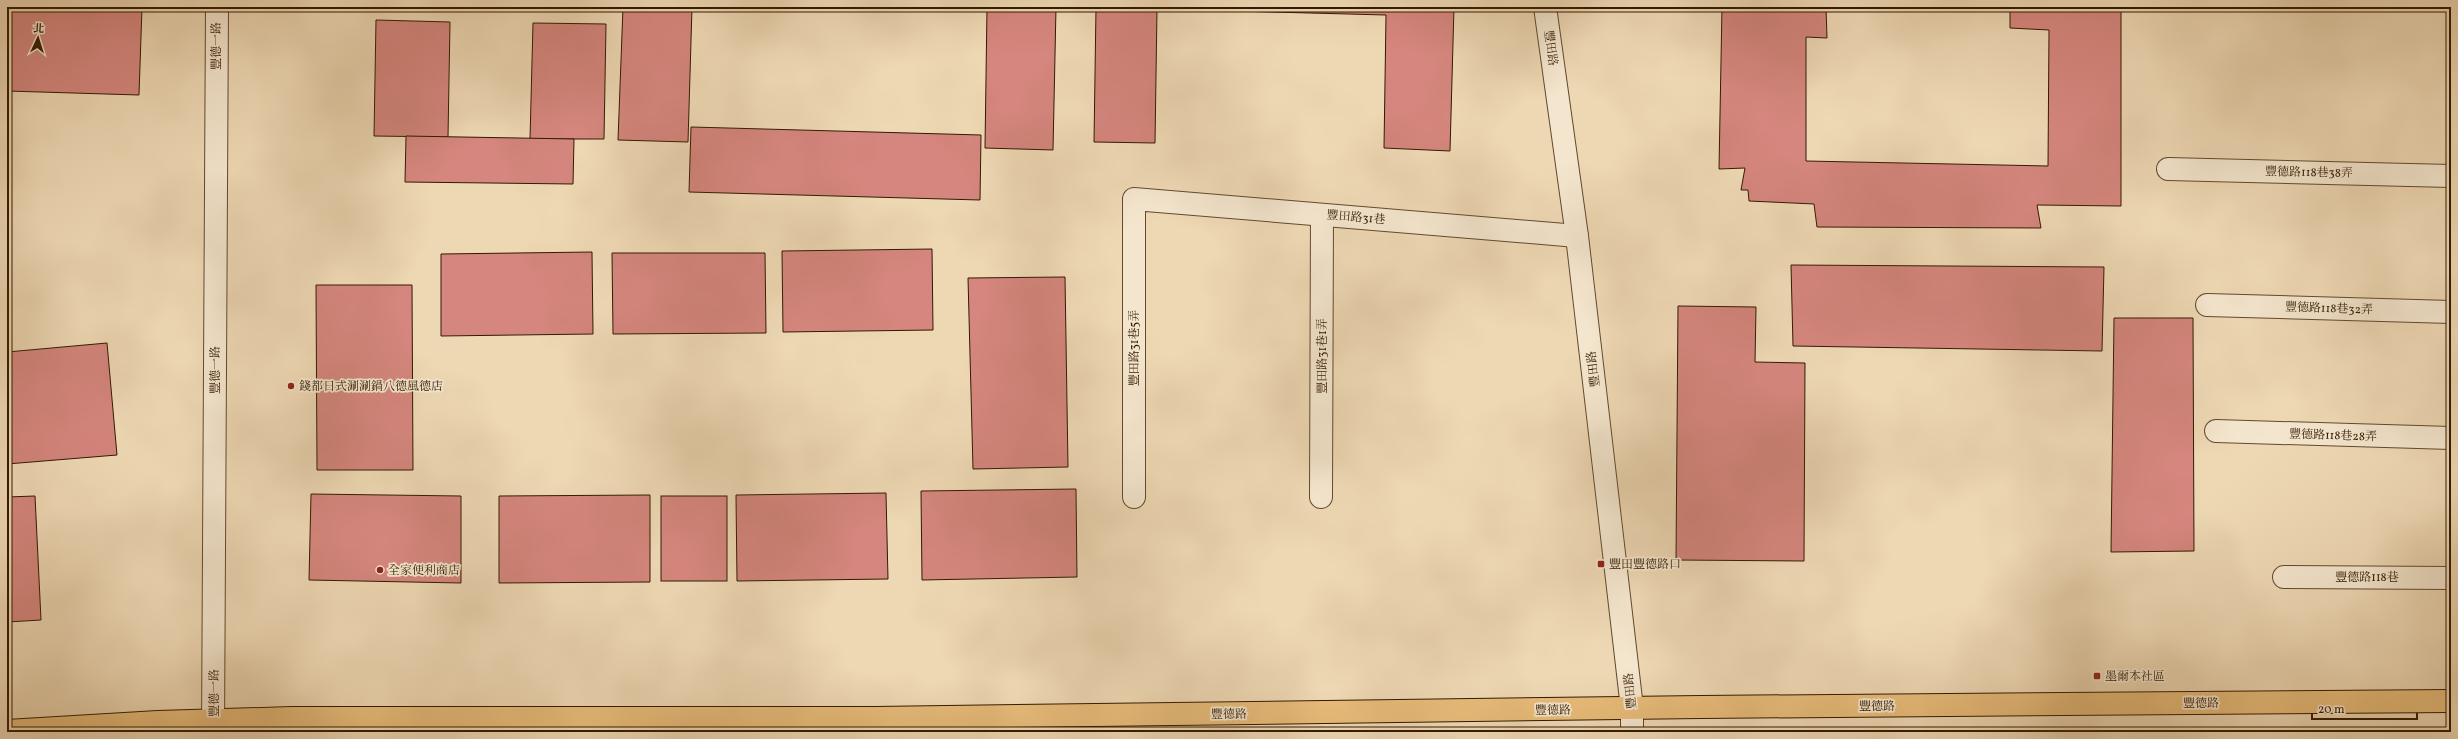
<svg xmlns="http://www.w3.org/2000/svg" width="2458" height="739" font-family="Vollkorn,'Noto Serif TC',serif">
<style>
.building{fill:#d5867e;stroke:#321a00}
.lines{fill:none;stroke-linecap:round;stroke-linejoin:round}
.minor-casing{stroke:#614a2d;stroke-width:24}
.major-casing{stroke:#321a00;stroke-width:24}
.minor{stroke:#f4e6ce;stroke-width:22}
.major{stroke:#e7bc7a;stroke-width:22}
.poi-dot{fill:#8f2418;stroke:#f4e6ce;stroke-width:1.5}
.labels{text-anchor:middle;stroke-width:3.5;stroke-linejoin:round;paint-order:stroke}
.street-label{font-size:12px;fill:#321a00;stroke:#f4e6ce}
.poi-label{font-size:12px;fill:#321a00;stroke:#f4e6ce;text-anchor:start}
</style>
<rect width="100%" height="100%" fill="#eed8b4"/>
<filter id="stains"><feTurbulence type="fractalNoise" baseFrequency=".005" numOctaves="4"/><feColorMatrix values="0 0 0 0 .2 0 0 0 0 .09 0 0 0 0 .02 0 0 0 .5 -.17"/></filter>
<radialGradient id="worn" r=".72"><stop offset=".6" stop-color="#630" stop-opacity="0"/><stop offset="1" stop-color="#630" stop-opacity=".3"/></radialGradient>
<g class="building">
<polygon points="7,7 142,7 139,95 7,91"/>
<polygon points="623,7 692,7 688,142 618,140"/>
<polygon points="987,7 1056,7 1053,150 985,148"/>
<polygon points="1096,7 1454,7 1450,151 1384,148 1386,15 1157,9 1155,143 1094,142"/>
<polygon points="1722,7 1826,7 1827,38 1806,37 1806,161 2048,166 2049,30 2010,28 2010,7 2121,7 2121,206 2037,205 2041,228 1817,227 1814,204 1749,201 1748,190 1741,190 1745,168 1719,169"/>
<polygon points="376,20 450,22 448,137 374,136"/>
<polygon points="533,23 606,24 604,139 530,139"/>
<polygon points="691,127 981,135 980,200 689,192"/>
<polygon points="406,136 574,139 573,184 405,182"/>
<polygon points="932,249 933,330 783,332 782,251"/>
<polygon points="592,252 593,334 441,336 441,254"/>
<polygon points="612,253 765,253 766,333 613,334"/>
<polygon points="1791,265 2104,267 2102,351 1793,346"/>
<polygon points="1065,277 1068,467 973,469 968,278"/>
<polygon points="316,285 412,285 413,470 317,470"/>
<polygon points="1678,306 1756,307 1755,362 1805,363 1804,561 1676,560"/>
<polygon points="2114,318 2193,318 2194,551 2111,552"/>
<polygon points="107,343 117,455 7,464 7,352"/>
<polygon points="1076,489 1077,577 922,580 921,491"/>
<polygon points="886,493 888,579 737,581 736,495"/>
<polygon points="311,494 461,496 461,583 309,580"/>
<polygon points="650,495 650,582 499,583 499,496"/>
<polygon points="35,496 41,620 7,622 7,497"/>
<rect x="661" y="496" width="66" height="85"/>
</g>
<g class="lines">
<defs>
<g id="minor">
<polyline points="1545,7 1577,236 1632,708 1632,732"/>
<polyline points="2168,169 2451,176"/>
<polyline points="2207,305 2451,312"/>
<polyline points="2216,431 2451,438"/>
<polyline points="1134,497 1134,199 1577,236"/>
<polyline points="1321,497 1322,215"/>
<polyline points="2284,577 2451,578"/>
<polyline points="213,732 217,7"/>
</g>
<polyline id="major" points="7,731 158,722 292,718 875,718 1701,707 2451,701"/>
</defs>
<use href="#minor" class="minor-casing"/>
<use href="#major" class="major-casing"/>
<use href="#minor" class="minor"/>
<use href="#major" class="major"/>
</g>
<g class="poi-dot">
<circle cx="291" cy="386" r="4"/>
<rect x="1597" y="560" width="8" height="8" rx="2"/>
<circle cx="380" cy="570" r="4"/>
<rect x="2093" y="672" width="8" height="8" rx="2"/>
</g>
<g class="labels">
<g class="street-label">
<text transform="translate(216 46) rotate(-90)" y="4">豐德一路</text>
<text transform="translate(1551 48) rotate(82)" y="4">豐田路</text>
<text transform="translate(2309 172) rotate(1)" y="4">豐德路118巷38弄</text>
<text transform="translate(1356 217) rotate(5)" y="4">豐田路31巷</text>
<text transform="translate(2329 308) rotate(2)" y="4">豐德路118巷32弄</text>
<text transform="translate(1134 348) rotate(-90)" y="4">豐田路31巷5弄</text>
<text transform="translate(1322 356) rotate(-90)" y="4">豐田路31巷1弄</text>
<text transform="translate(1593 369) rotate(-97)" y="4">豐田路</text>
<text transform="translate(215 370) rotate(-90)" y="4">豐德一路</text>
<text transform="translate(2333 435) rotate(2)" y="4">豐德路118巷28弄</text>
<text x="2367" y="581">豐德路118巷</text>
<text transform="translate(1630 691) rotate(-96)" y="4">豐田路</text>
<text transform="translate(214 693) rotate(-90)" y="4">豐德一路</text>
<text x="2201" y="707">豐德路</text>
<text x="1877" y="710">豐德路</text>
<text transform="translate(1553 710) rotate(-1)" y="4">豐德路</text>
<text transform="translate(1229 714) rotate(-1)" y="4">豐德路</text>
</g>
<g class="poi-label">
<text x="299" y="390">錢都日式涮涮鍋八德風德店</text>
<text x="1609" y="568">豐田豐德路口</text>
<text x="388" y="574">全家便利商店</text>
<text x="2105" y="680">墨爾本社區</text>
</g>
</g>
<rect width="2458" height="739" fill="none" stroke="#eed8b4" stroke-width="24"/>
<rect x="8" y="8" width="2442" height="723" fill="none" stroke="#321a00" stroke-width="2"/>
<rect x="12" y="12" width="2434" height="715" fill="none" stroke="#321a00"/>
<g transform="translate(38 38) rotate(4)" stroke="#f4e6ce" stroke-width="3" paint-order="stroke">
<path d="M0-3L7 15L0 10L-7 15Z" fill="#321a00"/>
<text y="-6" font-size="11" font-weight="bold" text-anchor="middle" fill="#321a00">北</text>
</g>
<path d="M2312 713v6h105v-6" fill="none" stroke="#321a00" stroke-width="2"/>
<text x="2318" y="713" font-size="12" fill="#321a00" stroke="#f4e6ce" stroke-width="3" paint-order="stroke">20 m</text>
<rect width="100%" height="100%" filter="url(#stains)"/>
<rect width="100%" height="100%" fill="url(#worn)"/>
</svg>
